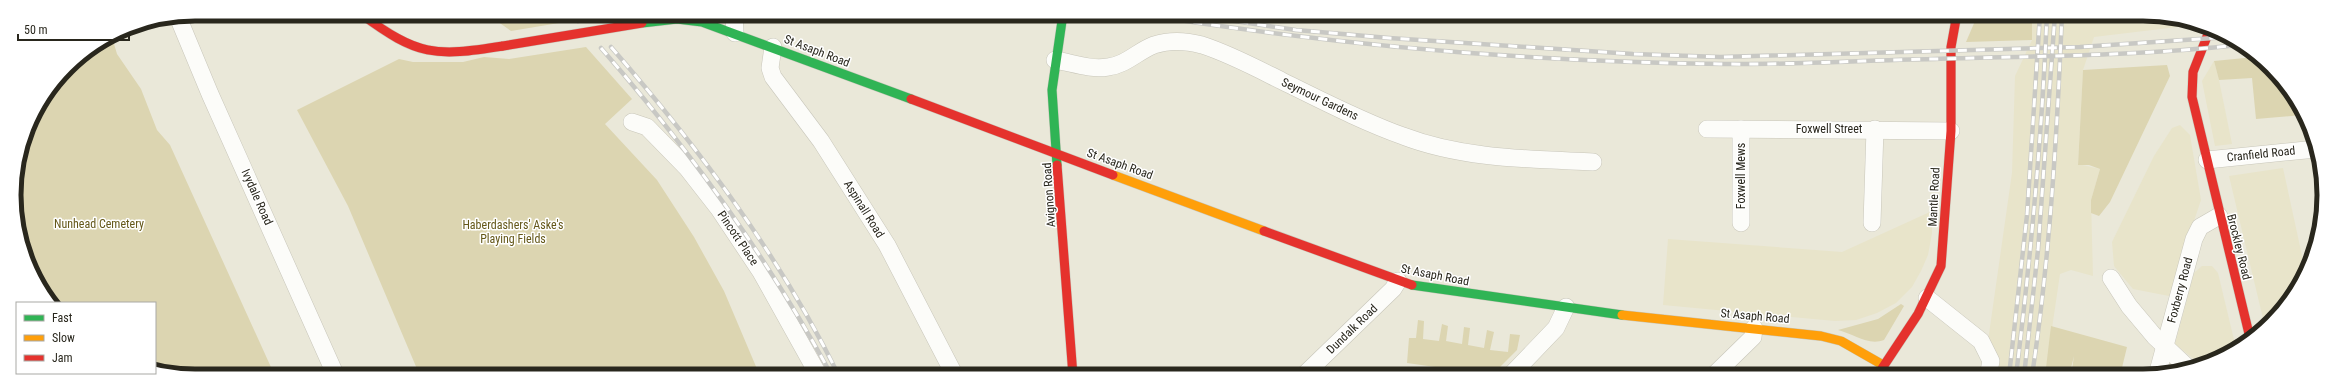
<svg xmlns="http://www.w3.org/2000/svg" width="2338" height="390" font-family="'Roboto Condensed',sans-serif">
<style>
.built{fill:#e8e4ca}
.green{fill:#dcd5b1}
.lines{fill:none;stroke-linecap:round;stroke-linejoin:round}
.street-casing{stroke:#c8c6ba;stroke-width:18}
.fast-casing{stroke:#c8c6ba;stroke-width:10}
.slow-casing{stroke:#c8c6ba;stroke-width:10}
.jam-casing{stroke:#c8c6ba;stroke-width:10}
.street{stroke:#fcfcf9;stroke-width:17}
.fast{stroke:#30b455;stroke-width:9}
.slow{stroke:#ff9f0a;stroke-width:9}
.jam{stroke:#e5322d;stroke-width:9}
.rail-casing{stroke:#c8c8c4;stroke-width:4.5}
.rail{stroke:#fff;stroke-width:3;stroke-dasharray:9;stroke-linecap:butt}
.jam-bridge-casing{stroke:#c8c6ba;stroke-width:10;stroke-linecap:butt}
.jam-bridge{stroke:#e5322d;stroke-width:9}
.labels{text-anchor:middle;stroke-width:3;stroke-linejoin:round;paint-order:stroke}
.street-label{font-size:12px;fill:#29271d;stroke:#fff}
.park-label{font-size:12px;fill:#645718;stroke:#fff}
.rim{fill:none;stroke:#29271d;stroke-width:5}
</style>
<rect width="100%" height="100%" fill="#eae8d9"/>
<g class="built">
<polygon points="2032,14 2155,14 2194,25 2094,37 2083,70 2078,164 2100,169 2091,200 2093,276 2071,270 2060,274 2045,376 1983,376 2012,173 2015,76 2032,40"/>
<polygon points="2214,61 2219,80 2232,144 2215,146 2202,81"/>
<polygon points="2180,125 2190,135 2201,200 2169,296 2133,289 2114,266 2112,242 2154,156 2172,128"/>
<polygon points="2283,168 2306,274 2271,323 2265,327 2229,176"/>
<polygon points="1932,211 1932,233 1928,255 1921,271 1912,287 1896,303 1877,313 1856,320 1835,321 1663,305 1668,239 1842,252"/>
<polygon points="2202,266 2212,266 2218,273 2236,348 2223,357 2200,364 2175,344 2194,273"/>
</g>
<g class="green">
<polygon points="487,14 557,14 565,22 511,31"/>
<polygon points="1978,14 2032,14 2032,40 1966,42"/>
<polygon points="112,37 117,54 141,89 157,130 170,145 275,376 183,376 155,368 155,303 52,303 24,253 14,183 33,115 67,67"/>
<polygon points="586,47 632,99 605,124 657,180 694,237 724,291 760,376 420,376 348,206 297,110 399,59 413,62 463,62 484,57 509,59"/>
<polygon points="2255,57 2279,76 2302,115 2256,119 2252,78 2219,80 2214,61"/>
<polygon points="2167,65 2170,76 2110,202 2099,216 2091,213 2091,200 2100,169 2089,165 2078,165 2083,70"/>
<polygon points="2304,118 2309,128 2310,135 2305,135"/>
<path d="M1901,304L1904,306L1884,340C1868,346 1854,334 1838,330L1878,319Z"/>
<polygon points="1418,320 1424,321 1423,339 1439,341 1442,324 1448,326 1446,341 1462,344 1464,327 1470,328 1468,345 1484,348 1487,330 1494,332 1490,350 1508,352 1510,334 1520,335 1517,350 1491,376 1463,376 1463,371 1407,363 1409,338 1416,338"/>
<polygon points="2051,326 2127,347 2120,376 2071,376 2074,356 2069,376 2045,376"/>
</g>
<g class="lines">
<defs>
<g id="street">
<polyline points="734,14 735,33"/>
<polyline points="178,17 210,94 336,376"/>
<polyline points="773,47 770,68 773,77 821,141 887,245 955,376"/>
<path d="M1055,60C1073,63 1090,70 1108,67C1126,65 1138,51 1154,45C1169,40 1187,41 1202,45C1230,54 1256,68 1282,81C1321,100 1361,121 1403,136C1463,159 1530,159 1593,162"/>
<polyline points="632,122 647,127 687,168 719,209 761,272 819,376"/>
<polyline points="1707,129 1951,131"/>
<polyline points="1741,129 1741,223"/>
<polyline points="2207,160 2316,149"/>
<polyline points="1872,223 1875,129"/>
<polyline points="2111,278 2129,306 2155,337 2187,367"/>
<polyline points="1927,298 1981,341 1991,361 1988,376"/>
<polyline points="2157,375 2194,239 2200,227 2219,216"/>
<polyline points="1303,376 1393,289 1398,281"/>
<polyline points="1510,376 1556,328 1566,307"/>
<polyline points="1713,376 1753,337 1754,328"/>
</g>
<g id="fast">
<polyline points="642,23 677,19 702,22 911,99"/>
<polyline points="1057,165 1052,90 1063,14"/>
<polyline points="1412,285 1622,315"/>
</g>
<g id="slow">
<polyline points="1113,175 1264,231"/>
<polyline points="1622,315 1821,336 1841,341 1883,365"/>
</g>
<g id="jam">
<path d="M361,14C418,56 434,57 503,46"/>
<polyline points="2210,29 2193,72 2192,97 2250,338"/>
<polyline points="911,99 1113,175"/>
<polyline points="1057,165 1073,376"/>
<polyline points="1264,231 1412,285"/>
<polyline points="1877,376 1918,314 1941,266 1951,131 1951,47 1957,14"/>
</g>
</defs>
<use href="#street" class="street-casing"/>
<use href="#fast" class="fast-casing"/>
<use href="#slow" class="slow-casing"/>
<use href="#jam" class="jam-casing"/>
<use href="#street" class="street"/>
<use href="#fast" class="fast"/>
<use href="#slow" class="slow"/>
<use href="#jam" class="jam"/>
<defs>
<g id="rail">
<polyline points="572,14 578,21"/>
<polyline points="583,14 587,19"/>
<path d="M1140,14C1333,45 1529,62 1725,64C1795,65 1865,60 1935,59C2037,56 2138,56 2239,45"/>
<polyline points="1186,14 1296,30 1389,38 1633,54 1720,57 2080,47 2229,37"/>
<path d="M611,47C698,147 780,256 839,376"/>
<path d="M601,48C689,149 768,258 832,376"/>
<polyline points="2009,376 2027,215 2040,14"/>
<path d="M2016,376C2031,255 2042,135 2047,14"/>
<polyline points="2024,376 2038,250 2055,14"/>
<path d="M2032,376C2050,256 2057,135 2062,14"/>
</g>
</defs>
<use href="#rail" class="rail-casing"/>
<use href="#rail" class="rail"/>
<defs>
<polyline id="jam-bridge" points="503,46 642,23"/>
</defs>
<use href="#jam-bridge" class="jam-bridge-casing"/>
<use href="#jam-bridge" class="jam-bridge"/>
</g>
<g class="labels">
<g class="street-label">
<text transform="translate(817 51) rotate(21)" y="4">St Asaph Road</text>
<text transform="translate(1320 99) rotate(25)" y="4">Seymour Gardens</text>
<text x="1829" y="133">Foxwell Street</text>
<text transform="translate(2261 154) rotate(-6)" y="4">Cranfield Road</text>
<text transform="translate(1120 164) rotate(20)" y="4">St Asaph Road</text>
<text transform="translate(1741 176) rotate(-90)" y="4">Foxwell Mews</text>
<text transform="translate(1049 195) rotate(-94)" y="4">Avignon Road</text>
<text transform="translate(257 197) rotate(66)" y="4">Ivydale Road</text>
<text transform="translate(1934 197) rotate(-87)" y="4">Mantle Road</text>
<text transform="translate(864 209) rotate(58)" y="4">Aspinall Road</text>
<text transform="translate(738 238) rotate(56)" y="4">Pincott Place</text>
<text transform="translate(2239 247) rotate(76)" y="4">Brockley Road</text>
<text transform="translate(1435 275) rotate(11)" y="4">St Asaph Road</text>
<text transform="translate(2180 290) rotate(-75)" y="4">Foxberry Road</text>
<text transform="translate(1755 316) rotate(5)" y="4">St Asaph Road</text>
<text transform="translate(1352 329) rotate(-44)" y="4">Dundalk Road</text>
</g>
<g class="park-label">
<text x="99" y="228">Nunhead Cemetery</text>
<text x="513" y="229">Haberdashers' Aske's<tspan x="513" dy="14">Playing Fields</tspan></text>
</g>
</g>
<path d="M0 0H2338V390H0ZM195 21H2143A174 174 0 0 1 2317 195V195A174 174 0 0 1 2143 369H195A174 174 0 0 1 21 195V195A174 174 0 0 1 195 21Z" fill="#fff" fill-rule="evenodd"/>
<path class="rim" d="M195 21H2143A174 174 0 0 1 2317 195V195A174 174 0 0 1 2143 369H195A174 174 0 0 1 21 195V195A174 174 0 0 1 195 21Z"/>
<rect x="16" y="302" width="140" height="72" fill="#ffffff" stroke="#a9a9a5"/>
<rect x="24" y="315" width="20" height="6" fill="#30b455" stroke="#a9a9a5"/>
<text x="52" y="322" font-size="12" fill="#29271d">Fast</text>
<rect x="24" y="335" width="20" height="6" fill="#ff9f0a" stroke="#a9a9a5"/>
<text x="52" y="342" font-size="12" fill="#29271d">Slow</text>
<rect x="24" y="355" width="20" height="6" fill="#e5322d" stroke="#a9a9a5"/>
<text x="52" y="362" font-size="12" fill="#29271d">Jam</text>
<path d="M18 34v6h111v-6" fill="none" stroke="#29271d" stroke-width="2"/>
<text x="24" y="34" font-size="12" fill="#29271d" stroke="#ffffff" stroke-width="3" paint-order="stroke">50 m</text>
</svg>
